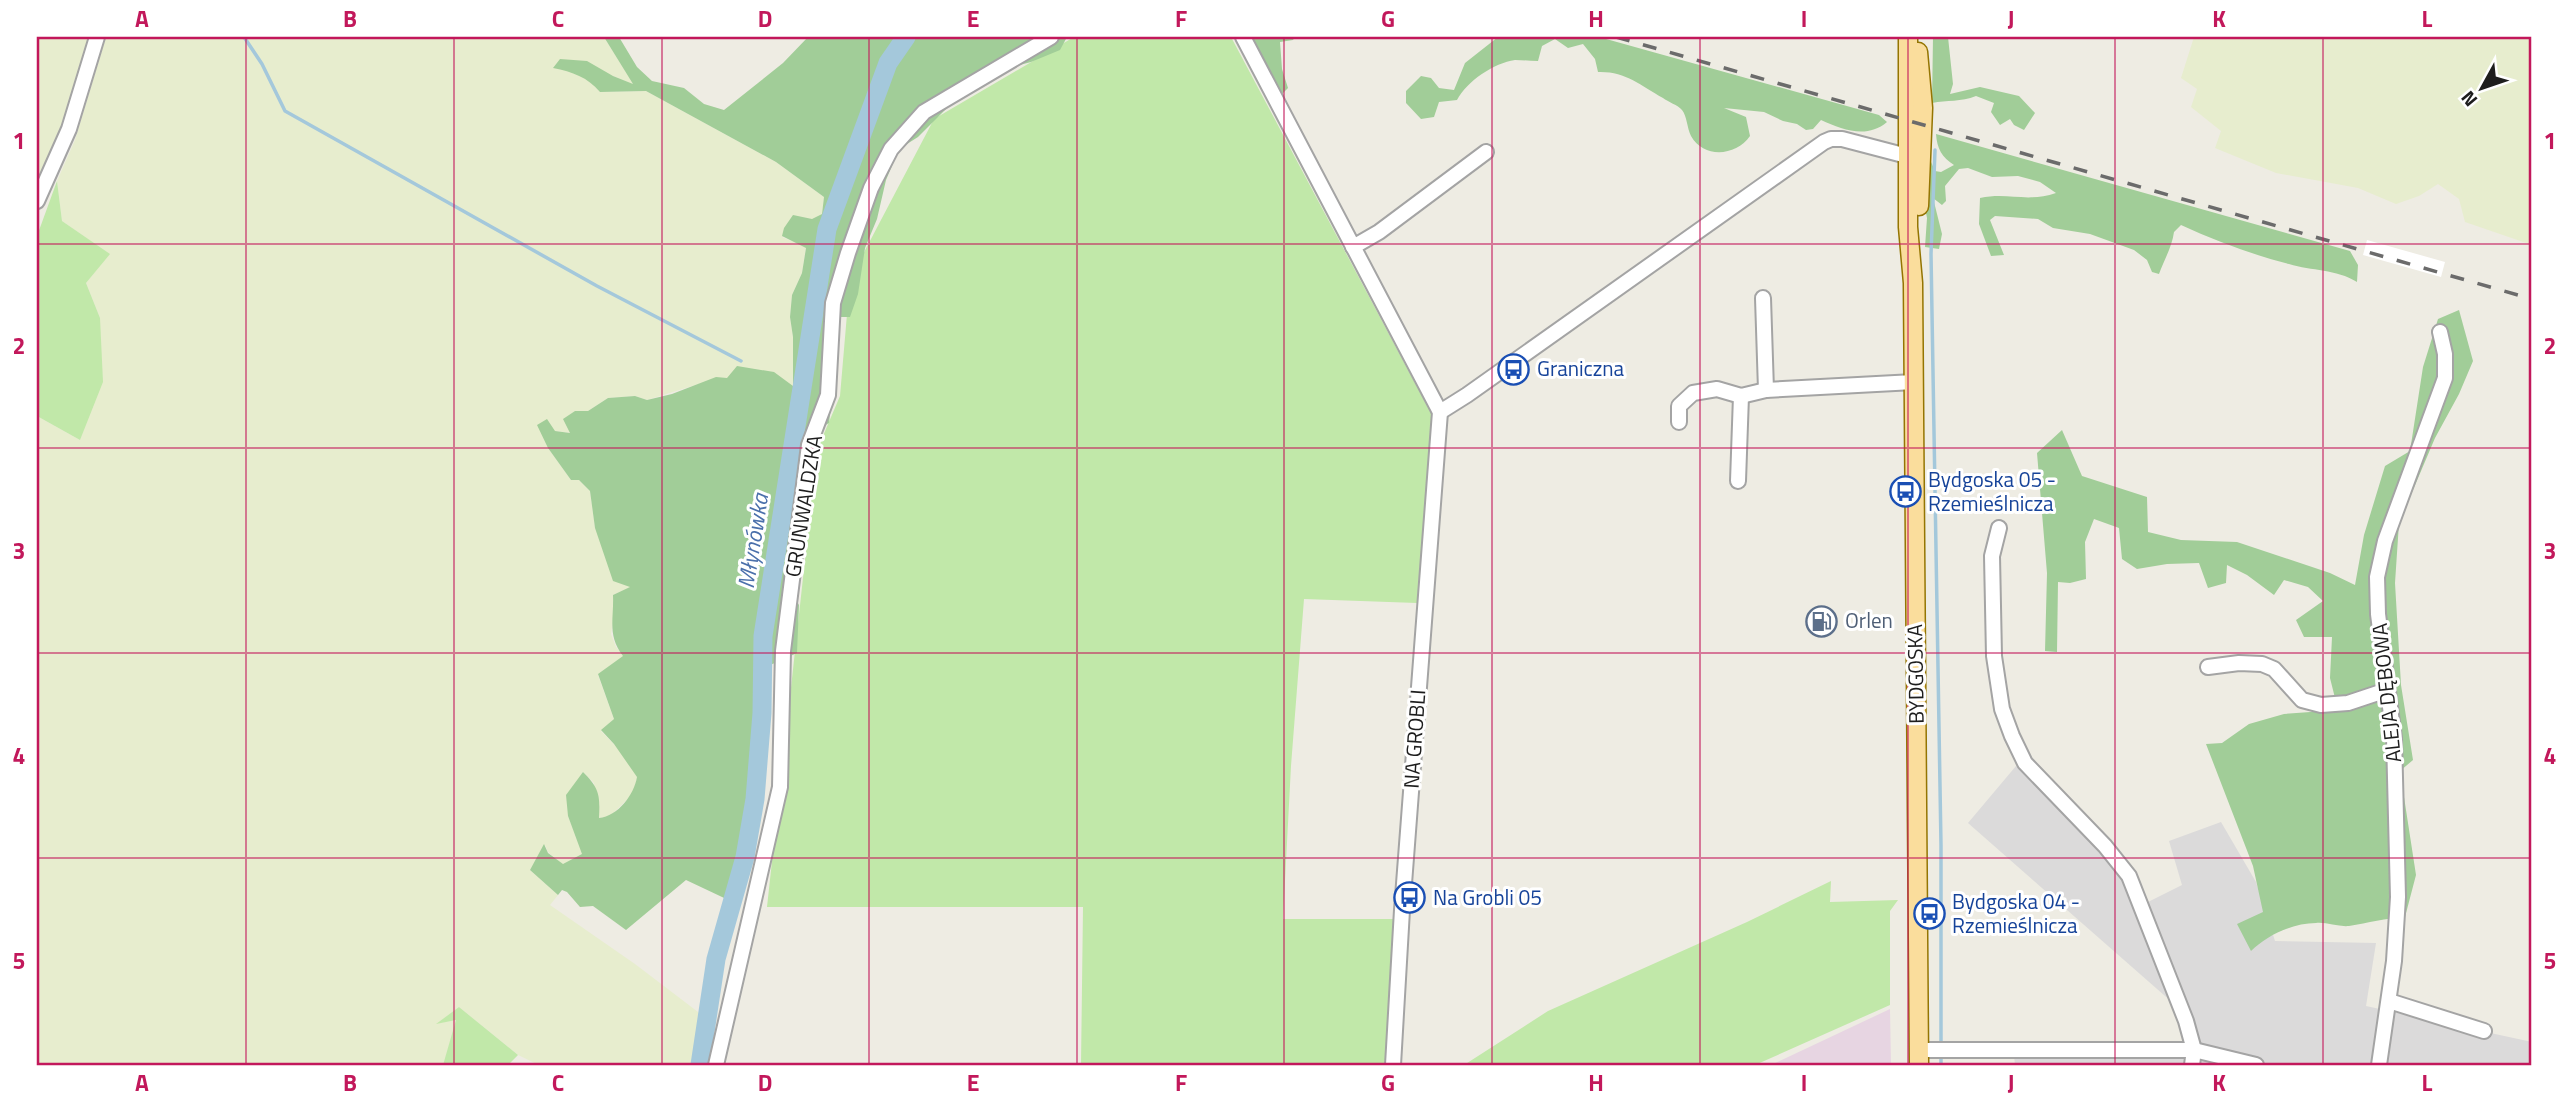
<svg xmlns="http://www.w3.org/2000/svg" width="2569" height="1102" font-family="'Titillium Web',sans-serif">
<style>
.residential{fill:#dbdada}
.industrial{fill:#e7d5e2}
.farmland{fill:#e7edce}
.grass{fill:#c1e8a9}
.forest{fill:#a1cd98}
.pier{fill:#fff}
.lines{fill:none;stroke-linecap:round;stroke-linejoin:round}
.stream{stroke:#a4c8db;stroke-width:3.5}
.river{stroke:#a4c8db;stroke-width:19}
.minor-casing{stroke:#a4a4a4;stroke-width:18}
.major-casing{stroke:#947502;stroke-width:21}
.minor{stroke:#fff;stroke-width:14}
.major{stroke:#fadd9c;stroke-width:18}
.rail{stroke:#6b6b6b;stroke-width:3.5;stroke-dasharray:14 14;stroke-linecap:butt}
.grid{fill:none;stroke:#c2185b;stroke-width:2;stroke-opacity:0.55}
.labels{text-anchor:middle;stroke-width:6;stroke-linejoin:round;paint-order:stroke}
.transit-label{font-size:21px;fill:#164399;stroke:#fff;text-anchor:start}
.street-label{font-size:21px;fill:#1d1d1d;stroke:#fff}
.service-label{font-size:21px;fill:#4e5e75;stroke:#fff;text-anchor:start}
.water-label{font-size:23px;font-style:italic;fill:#4b70ab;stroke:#fff}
.neatline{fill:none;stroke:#c2185b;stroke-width:2.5}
.grid-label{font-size:23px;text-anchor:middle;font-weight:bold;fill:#c2185b}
</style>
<rect width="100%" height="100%" fill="#eeece3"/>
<polygon class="residential" points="2016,766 2119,865 2140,906 2182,885 2169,841 2221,822 2256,882 2275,941 2376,943 2366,1006 2532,1042 2532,1065 2015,1065 2013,1046 2193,1059 2173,1003 1968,823"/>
<polygon class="industrial" points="1890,1009 1891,1065 1771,1065"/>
<g class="farmland">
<polygon points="37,37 91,37 65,124 37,195"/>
<polygon points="106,37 604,37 634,85 613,76 574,72 591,81 600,92 646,91 776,162 824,197 822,214 782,237 806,247 802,273 792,295 790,317 793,337 793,386 727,378 702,383 647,400 635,396 608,398 588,411 575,411 571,433 555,431 548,448 571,480 579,480 590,491 595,528 631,587 613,595 614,615 611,634 616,647 624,656 598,675 614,719 601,731 632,763 638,777 635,792 609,817 598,818 594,783 583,772 568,816 583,854 563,865 548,852 545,845 530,870 558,895 550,905 635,964 702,1015 694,1065 539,1065 518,1055 459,1007 438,1023 457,1020 443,1065 37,1065 37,416 80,440 100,318 86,283 109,254 62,221 57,181 75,140"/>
<polygon points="2194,37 2532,37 2532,245 2465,222 2459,199 2438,184 2419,196 2396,204 2358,188 2276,173 2215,148 2221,131 2191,107 2197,89 2181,78"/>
</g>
<g class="grass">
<polygon points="1074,37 1231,37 1432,415 1417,603 1304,599 1291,766 1283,919 1401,919 1393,1065 1081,1065 1083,907 767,907 817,450 840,396 850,279 934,119"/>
<polygon points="57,181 62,221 110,254 86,283 100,318 103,382 80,440 37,416 37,236"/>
<polygon points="1831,881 1830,902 1898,900 1890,911 1890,1005 1755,1065 1464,1065 1548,1011 1747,922"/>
<polygon points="459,1007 518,1055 508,1065 443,1065 456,1020 436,1024"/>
</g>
<g class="forest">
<path d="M604,37H619L637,67L652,81L684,88L704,104L724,110L783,63L808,37H1067L1060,50L1031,62L1008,68L948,107L918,137L899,149L886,180L877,219L865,248L858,294L850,317H840L827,344L833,388L829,423L812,433L813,489L809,517L796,521L791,590L799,605L797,653L768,666L767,747L759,812L739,905L686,880L626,930L593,906L580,907L567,892L562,890L558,895L530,870L544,844L548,853L563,864L582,854L568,816L566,795L583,772C600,789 600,796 599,818C618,816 634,795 637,777L614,744L601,730L614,719L598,674L623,656C607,635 614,620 613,595L630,587L613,581L595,528L590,491L579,480H571L548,448L537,425L547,419L555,431L570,433L563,419L575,411H588L608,398L635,396L647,400L672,394L716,377L727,378L737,366L774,372L793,386V337L790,317L792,295L802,273L806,248L782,236L784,228L793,215L812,219L822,214L824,197L776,162L646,91L600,92C587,77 573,72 553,68L560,59L587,61L613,76L633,84Z"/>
<polygon points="1234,37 1295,37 1293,40 1280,42 1282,69 1288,88 1277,99 1270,95"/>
<path d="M1498,37H1599L1879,115L1887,122C1867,139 1843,130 1821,120L1813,129L1806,130L1797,124L1783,121L1764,112L1724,108L1746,117L1750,136C1736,156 1704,159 1691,136C1687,128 1687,116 1682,110C1678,105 1668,102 1663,98C1640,85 1625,71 1598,72L1595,59L1583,44L1568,48L1555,39L1542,46L1538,61C1530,61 1522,60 1515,60C1494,63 1467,81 1457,100L1439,102L1434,117L1421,119L1406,103V91L1421,76L1431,78L1439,88L1454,90L1465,63Z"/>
<path d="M1933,37H1948L1953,84L1950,94L1980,87L2019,96L2035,113L2024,130L2014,125L2010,119L2000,125L1991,112L1994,103L1976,96C1961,102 1947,100 1932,103Z"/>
<path d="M1936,134L2350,251L2358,265L2357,282C2336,269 2312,271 2289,264C2253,255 2216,241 2181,225L2174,232C2172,247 2164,260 2159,274L2152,272L2147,260L2134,250L2090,234L2053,228L2038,219L1995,216L1990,220L2004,255L1991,256L1979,224L1980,198C2009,192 2026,203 2056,193L2040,182L2018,176L1992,177L1968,168L1959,169L1945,186L1946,201L1942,205L1933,198L1942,234L1939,249L1925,247L1927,218L1922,191L1928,155L1935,171L1941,172L1954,165C1942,157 1937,149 1936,134Z"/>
<path d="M2459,310L2473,361L2459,394L2435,438L2399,523L2395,583L2401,685L2413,760L2400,771L2416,875L2405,917C2386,918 2368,923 2349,926C2338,927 2327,922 2316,923C2293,923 2267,935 2251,951L2237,924L2263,912L2253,866L2206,744L2222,743L2249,724L2284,714L2338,710L2330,678L2332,637H2304L2296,620L2323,601L2308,587L2284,580L2274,595L2247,575L2227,565L2226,583L2208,588L2199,563L2167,564L2137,569L2122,559L2119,528L2094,519L2085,542L2086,579L2070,583L2058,582L2057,652L2045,651L2047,573L2037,453L2062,430L2082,476L2147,497L2148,532L2181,540L2237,542L2330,573L2355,585L2364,535L2385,466L2410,451L2423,367L2438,319Z"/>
</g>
<polygon class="pier" points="2367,240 2445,262 2441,277 2363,255"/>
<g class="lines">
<g class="stream">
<polyline points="244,37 262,64 285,111 597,286 741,361"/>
<polyline points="1935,150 1931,254 1941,845 1941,1046"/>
<polyline points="1941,1053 1941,1065"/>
</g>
<polyline class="river" points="700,1065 716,959 745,857 755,799 762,713 763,636 827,229 888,63 906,37"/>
<defs>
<g id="minor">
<polyline points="1243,37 1440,412"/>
<polyline points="37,201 69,129 97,37"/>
<polyline points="1353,247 1379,232 1486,152"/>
<polyline points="1763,298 1766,390"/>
<polyline points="1440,412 1467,395 1824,142 1831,139 1842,139 1907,156 1914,163"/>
<polyline points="1679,422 1679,406 1693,393 1717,389 1741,396 1766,390 1914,382"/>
<polyline points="1738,481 1741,396"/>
<polyline points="1999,528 1992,556 1994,656 2002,709 2012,736 2025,763 2105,846 2129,876 2186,1021 2194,1050 2192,1065"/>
<polyline points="2208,667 2239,663 2262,664 2274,669 2302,700 2321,705 2348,703 2387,690"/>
<polyline points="2389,1001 2484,1031"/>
<polyline points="1919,1050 2194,1050 2256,1065"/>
<polyline points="716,1065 780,787 783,651 809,445 828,395 833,303 848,253 871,188 891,149 924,112 1051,37"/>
<polyline points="1393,1065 1402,910 1440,412"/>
<polyline points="2379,1065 2394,961 2398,897 2394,738 2378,614 2377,577 2385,541 2445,378 2445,354 2440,332"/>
</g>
<g id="major">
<polyline points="1908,37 1908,227 1913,283 1919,1065"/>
<polyline points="1918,52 1923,108 1919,206"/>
</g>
</defs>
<use href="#minor" class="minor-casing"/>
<use href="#major" class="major-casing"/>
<use href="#minor" class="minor"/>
<use href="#major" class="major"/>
<polyline class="rail" points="1616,37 2532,299"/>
</g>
<path class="grid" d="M246,37V1065M454,37V1065M662,37V1065M869,37V1065M1077,37V1065M1284,37V1065M1492,37V1065M1700,37V1065M1908,37V1065M2115,37V1065M2323,37V1065M37,244H2532M37,448H2532M37,653H2532M37,858H2532"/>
<defs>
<symbol id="bus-ring" viewBox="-11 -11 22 22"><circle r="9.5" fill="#fff" stroke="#1a4fb4" stroke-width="1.5"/><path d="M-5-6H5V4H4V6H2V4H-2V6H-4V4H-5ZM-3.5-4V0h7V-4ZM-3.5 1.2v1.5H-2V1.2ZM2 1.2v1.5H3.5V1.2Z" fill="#1a4fb4"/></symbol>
<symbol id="fuel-ring" viewBox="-11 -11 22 22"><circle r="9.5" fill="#fff" stroke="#5c6f8a" stroke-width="1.5"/><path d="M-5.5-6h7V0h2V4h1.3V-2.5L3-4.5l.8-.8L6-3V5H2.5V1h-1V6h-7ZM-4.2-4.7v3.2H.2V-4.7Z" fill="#5c6f8a"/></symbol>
</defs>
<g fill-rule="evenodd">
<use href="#bus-ring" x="1496" y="352" width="35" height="35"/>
<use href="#bus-ring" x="1888" y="474" width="35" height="35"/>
<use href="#fuel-ring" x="1804" y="604" width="35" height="35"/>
<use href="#bus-ring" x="1392" y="880" width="35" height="35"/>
<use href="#bus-ring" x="1912" y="896" width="35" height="35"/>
</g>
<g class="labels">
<g class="transit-label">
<text x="1537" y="376">Graniczna</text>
<text x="1928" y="487">Bydgoska 05 -<tspan x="1928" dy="24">Rzemieślnicza</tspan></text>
<text x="1433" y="905">Na Grobli 05</text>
<text x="1952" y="909">Bydgoska 04 -<tspan x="1952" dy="24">Rzemieślnicza</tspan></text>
</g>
<g class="street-label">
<text transform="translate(804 506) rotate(-81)" y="7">GRUNWALDZKA</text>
<text transform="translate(1916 674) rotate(-91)" y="7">BYDGOSKA</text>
<text transform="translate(2387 693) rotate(-96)" y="7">ALEJA DĘBOWA</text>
<text transform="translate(1415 739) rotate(-86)" y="7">NA GROBLI</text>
</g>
<g class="service-label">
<text x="1845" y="628">Orlen</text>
</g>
<g class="water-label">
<text transform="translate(753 541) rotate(-81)" y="8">Młynówka</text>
</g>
</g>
<rect width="2569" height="1102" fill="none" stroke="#ffffff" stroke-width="77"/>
<g transform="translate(2482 88) rotate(230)" stroke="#ffffff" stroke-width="5" paint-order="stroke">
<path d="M0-5L12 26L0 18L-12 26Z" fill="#1d1d1d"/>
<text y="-10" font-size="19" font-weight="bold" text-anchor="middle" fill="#1d1d1d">N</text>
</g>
<rect x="38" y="38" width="2492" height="1026" class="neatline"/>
<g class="grid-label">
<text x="142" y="27">A</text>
<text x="350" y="27">B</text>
<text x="558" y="27">C</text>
<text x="765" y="27">D</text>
<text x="973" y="27">E</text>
<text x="1181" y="27">F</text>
<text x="1388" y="27">G</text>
<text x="1596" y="27">H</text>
<text x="1804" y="27">I</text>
<text x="2011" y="27">J</text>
<text x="2219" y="27">K</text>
<text x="2427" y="27">L</text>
<text x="19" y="149">1</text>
<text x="2550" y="149">1</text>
<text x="19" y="354">2</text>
<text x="2550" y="354">2</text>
<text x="19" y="559">3</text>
<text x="2550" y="559">3</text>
<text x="19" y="764">4</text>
<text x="2550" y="764">4</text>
<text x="19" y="969">5</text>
<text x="2550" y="969">5</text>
<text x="142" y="1091">A</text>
<text x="350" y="1091">B</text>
<text x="558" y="1091">C</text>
<text x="765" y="1091">D</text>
<text x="973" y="1091">E</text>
<text x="1181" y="1091">F</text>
<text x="1388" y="1091">G</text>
<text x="1596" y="1091">H</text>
<text x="1804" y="1091">I</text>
<text x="2011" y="1091">J</text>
<text x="2219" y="1091">K</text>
<text x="2427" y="1091">L</text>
</g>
</svg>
